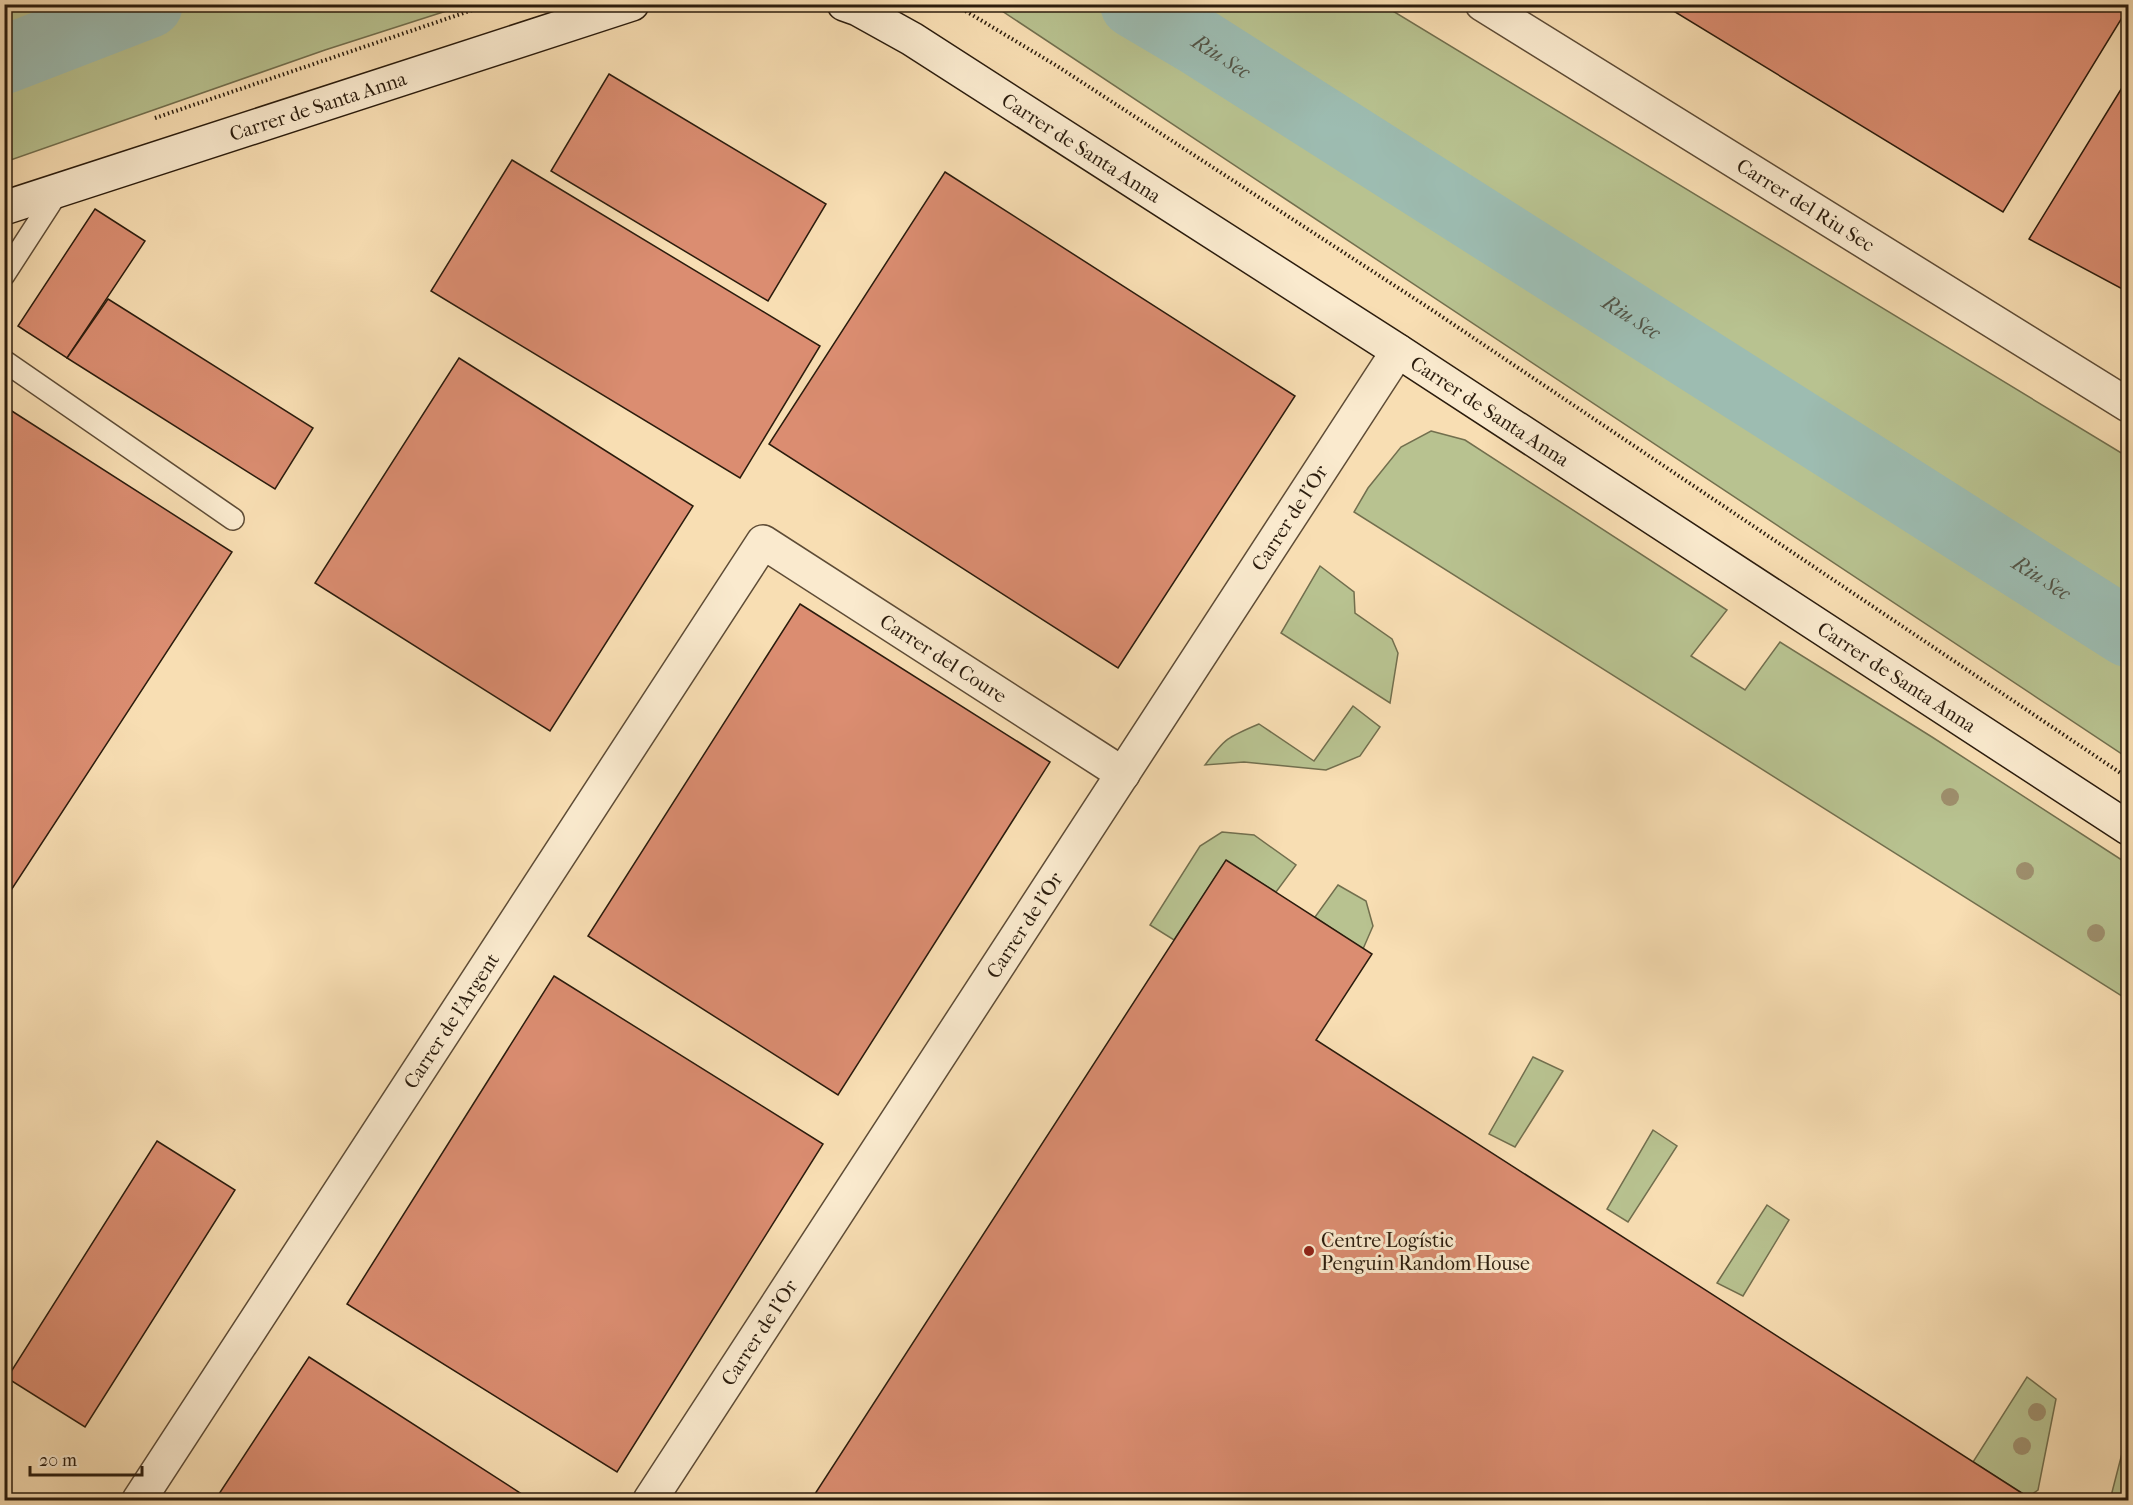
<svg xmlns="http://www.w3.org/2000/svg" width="2133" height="1505" font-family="'IM FELL French Canon',serif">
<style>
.green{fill:#b8c290;stroke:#726f4e;stroke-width:1.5}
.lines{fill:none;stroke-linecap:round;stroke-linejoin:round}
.river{stroke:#9dbcb1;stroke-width:68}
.building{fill:#db8d71;stroke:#2b1c0d;stroke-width:1.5}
.lane-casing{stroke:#5e4c36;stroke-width:24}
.street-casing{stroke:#5e4c36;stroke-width:36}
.secondary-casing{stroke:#2b1c0d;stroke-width:36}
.path{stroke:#2b1c0d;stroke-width:4;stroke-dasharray:1.5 3;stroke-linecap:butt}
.lane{stroke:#faeace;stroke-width:21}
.street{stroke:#faeace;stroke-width:33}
.secondary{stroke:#faeace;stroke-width:33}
.tree{fill:#9e8f6d}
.poi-dot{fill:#8f2418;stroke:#faeace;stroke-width:2}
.labels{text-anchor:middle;stroke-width:6;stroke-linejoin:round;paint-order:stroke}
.street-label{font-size:20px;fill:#2b1c0d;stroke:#faeace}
.poi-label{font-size:20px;fill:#2b1c0d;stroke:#faeace;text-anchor:start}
.water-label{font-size:21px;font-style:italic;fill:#535446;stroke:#faeace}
</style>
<rect width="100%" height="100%" fill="#f8deb3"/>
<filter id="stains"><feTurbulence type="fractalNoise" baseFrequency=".00333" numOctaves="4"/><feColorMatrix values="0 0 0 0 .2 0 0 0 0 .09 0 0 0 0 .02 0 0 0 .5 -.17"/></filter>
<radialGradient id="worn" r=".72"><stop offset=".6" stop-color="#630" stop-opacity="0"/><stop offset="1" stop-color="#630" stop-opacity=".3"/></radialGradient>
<g class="green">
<polygon points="4,5 5,4 465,5 325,50 5,162"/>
<polygon points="993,5 1383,5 2128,457 2128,758"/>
<polygon points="1431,431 1465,440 1727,610 1691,656 1745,690 1780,642 1932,737 2128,864 2128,1000 1354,512 1368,488 1401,447"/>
<polygon points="1320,566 1354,592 1355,613 1392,639 1398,653 1390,703 1281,633"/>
<path d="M1353,706L1380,727L1360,756L1326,770L1244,762L1205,765C1225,738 1228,737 1259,724L1314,761Z"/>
<polygon points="1222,832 1254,835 1296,865 1276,892 1226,861 1174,940 1150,925 1200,846"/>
<polygon points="1338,885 1366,901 1373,926 1363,949 1315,917"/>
<polygon points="1533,1057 1563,1071 1515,1147 1489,1134"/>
<polygon points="1653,1130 1677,1146 1628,1222 1607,1209"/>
<polygon points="1767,1205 1789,1220 1743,1296 1717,1283"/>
<polygon points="2027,1377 2056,1399 2038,1490 2028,1497 1973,1462"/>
<polygon points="2128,1430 2128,1484 2123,1500 2110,1500"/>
</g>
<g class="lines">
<g class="river">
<path id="s1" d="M1134,4L1200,43L2128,633"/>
<polyline points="4,60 149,4"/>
</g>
</g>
<g class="building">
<polygon points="1662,4 2128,4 2128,8 2003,212"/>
<polygon points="609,74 826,204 768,301 551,171"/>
<polygon points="2128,78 2128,292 2029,239"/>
<polygon points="512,160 820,346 740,478 431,291"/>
<polygon points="945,172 1295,396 1118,668 769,444"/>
<polygon points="95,209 145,241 67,358 18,326"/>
<polygon points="108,299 313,428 275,489 67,358"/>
<polygon points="459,358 693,506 550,731 315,583"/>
<polygon points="4,406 232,552 4,901"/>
<polygon points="800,604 1050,762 838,1095 588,936"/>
<polygon points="1226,860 1372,954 1316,1040 2028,1497 2026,1500 811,1500"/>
<polygon points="554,976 823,1144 617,1472 347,1304"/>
<polygon points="157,1141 235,1190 85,1427 7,1378"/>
<polygon points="309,1357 531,1500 215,1500"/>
</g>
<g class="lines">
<defs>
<g id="lane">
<polyline points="4,275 59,190"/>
<polyline points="4,361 233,519"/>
</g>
<g id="street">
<path id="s2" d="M1482,4L2128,405"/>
<path id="s3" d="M139,1500L763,542L1123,774"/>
<path id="s4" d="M650,1500L1398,351"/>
</g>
<g id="secondary">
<path id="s5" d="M844,4L858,9L912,39L1398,351L2128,828"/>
<path id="s6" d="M4,208L632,4"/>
</g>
</defs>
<use href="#lane" class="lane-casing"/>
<use href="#street" class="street-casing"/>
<use href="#secondary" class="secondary-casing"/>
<g class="path">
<polyline points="954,4 1057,66 1429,308 2128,778"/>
<polyline points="155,118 490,4"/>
</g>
<use href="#lane" class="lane"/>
<use href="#street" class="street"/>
<use href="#secondary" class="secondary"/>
</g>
<g class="tree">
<circle cx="1950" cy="797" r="9"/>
<circle cx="2025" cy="871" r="9"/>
<circle cx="2096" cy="933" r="9"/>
<circle cx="2037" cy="1412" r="9"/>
<circle cx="2022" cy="1446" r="9"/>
</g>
<circle class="poi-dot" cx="1309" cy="1251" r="6"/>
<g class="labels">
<g class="street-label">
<text dy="7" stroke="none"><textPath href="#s6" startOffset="330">Carrer de Santa Anna</textPath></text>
<text dy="7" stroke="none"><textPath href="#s5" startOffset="278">Carrer de Santa Anna</textPath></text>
<text dy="7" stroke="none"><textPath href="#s2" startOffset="381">Carrer del Riu Sec</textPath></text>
<text dy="7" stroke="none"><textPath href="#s5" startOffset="764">Carrer de Santa Anna</textPath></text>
<text dy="7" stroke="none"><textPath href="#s4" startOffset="1172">Carrer de l'Or</textPath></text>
<text dy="7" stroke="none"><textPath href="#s3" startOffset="1358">Carrer del Coure</textPath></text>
<text dy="7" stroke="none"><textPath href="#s5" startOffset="1250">Carrer de Santa Anna</textPath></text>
<text dy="7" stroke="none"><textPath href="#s4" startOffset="686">Carrer de l'Or</textPath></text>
<text dy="7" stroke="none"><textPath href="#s3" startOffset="572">Carrer de l'Argent</textPath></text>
<text dy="7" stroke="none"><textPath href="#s4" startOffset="200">Carrer de l'Or</textPath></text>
</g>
<g class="poi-label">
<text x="1321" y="1247">Centre Logístic<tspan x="1321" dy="23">Penguin Random House</tspan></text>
</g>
<g class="water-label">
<text dy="7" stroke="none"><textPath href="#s1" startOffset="102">Riu Sec</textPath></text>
<text dy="7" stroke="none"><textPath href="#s1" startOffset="588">Riu Sec</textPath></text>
<text dy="7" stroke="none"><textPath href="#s1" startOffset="1074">Riu Sec</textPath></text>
</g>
</g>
<rect width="2133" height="1505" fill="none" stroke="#f8deb3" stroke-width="24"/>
<rect x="6" y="6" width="2121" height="1493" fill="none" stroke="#2b1c0d" stroke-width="3"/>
<rect x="12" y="12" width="2109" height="1481" fill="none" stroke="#2b1c0d" stroke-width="1.5"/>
<path d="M30 1466v9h112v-9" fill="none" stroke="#2b1c0d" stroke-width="3"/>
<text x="39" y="1466" font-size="18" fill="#2b1c0d" stroke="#faeace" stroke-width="4.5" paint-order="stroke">20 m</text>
<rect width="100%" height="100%" filter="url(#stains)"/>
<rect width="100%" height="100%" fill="url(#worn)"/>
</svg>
